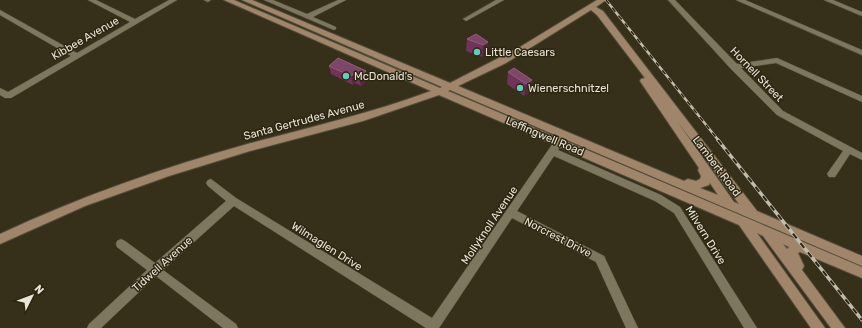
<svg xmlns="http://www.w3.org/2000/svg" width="862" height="328" font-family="Rubik,sans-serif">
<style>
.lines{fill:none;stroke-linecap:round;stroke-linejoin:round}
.street-casing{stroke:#534d3b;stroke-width:1}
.secondary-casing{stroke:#534d3b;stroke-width:2}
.street{fill:#7e775f;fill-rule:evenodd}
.secondary{fill:#a0856a;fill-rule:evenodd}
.rail-far1-casing{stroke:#c1bcad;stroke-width:2.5}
.rail-casing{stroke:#c1bcad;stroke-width:3.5}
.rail-far1{stroke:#2c2611;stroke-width:1.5;stroke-dasharray:5;stroke-linecap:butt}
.rail{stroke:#2c2611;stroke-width:2;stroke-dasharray:6;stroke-linecap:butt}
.wall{fill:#72325b}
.shaded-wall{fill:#55293c}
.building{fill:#7f4669;stroke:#8f5f7a}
.poi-dot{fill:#5dceb9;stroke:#2c2611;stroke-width:1.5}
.labels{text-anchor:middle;stroke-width:3;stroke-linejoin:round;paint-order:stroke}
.street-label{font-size:11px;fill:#e9e5d8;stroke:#2c2611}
.poi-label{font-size:11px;fill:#e9e5d8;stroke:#2c2611;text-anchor:start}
</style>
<rect width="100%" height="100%" fill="#36301b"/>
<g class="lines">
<defs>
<g id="street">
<polygon points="88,0 96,0 135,19 169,0 177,0 11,98 5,98 0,95 0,88 8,92 71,56 0,15 0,10 77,53 130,22"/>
<polygon points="204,0 211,0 208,2"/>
<polygon points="264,0 273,0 307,14 338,0 346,0 313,17 336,27 336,29 334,30"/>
<polygon points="496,0 504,0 468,20 466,21 463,19"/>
<polygon points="668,0 675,0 737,64 777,58 862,96 862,102 776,63 741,68 783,111 862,153 862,160 850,154 835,177 829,177 827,174 829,171 843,151 777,115 731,69"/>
<polygon points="736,0 745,0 862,50 862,55"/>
<polygon points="824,0 833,0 862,12 862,16"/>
<polygon points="564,131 568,134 558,150 661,195 680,207 757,328 744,328 674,213 655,201 554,156 517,211 604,256 638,328 626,328 596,262 512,218 439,328 426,328 234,206 163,270 236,324 238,328 223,328 156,276 101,328 87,328 89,324 147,270 117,247 116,244 117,241 121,239 125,241 155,263 226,201 208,186 206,183 208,180 211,179 236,198 432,318 549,149 561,132"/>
</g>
<path id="secondary" d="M224,0H234L440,88L442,87L242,0H252L450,83L520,47L597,0H606L596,7L603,11L757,211L862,256V266L450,90L448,91L862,267V278L800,252L798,253L804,266L802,270L845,328H831L763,236L757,233L825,328H811L739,225L439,95L363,121L250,151L169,176L85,206L0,244V234C81,196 165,167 251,143C311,127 372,113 431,91ZM591,10L597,15L645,78L641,79L640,81L699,168L698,170L701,176L700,179L696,181L688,179L684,181L458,86L506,63ZM677,121L739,204L734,202ZM710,183L718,195L700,188L709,185ZM783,244L789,247L787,249Z"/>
</defs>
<use href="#street" class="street-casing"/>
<use href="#secondary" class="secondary-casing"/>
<use href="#street" class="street"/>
<use href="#secondary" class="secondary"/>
<defs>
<polyline id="rail-far1" points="606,0 719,141"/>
<polyline id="rail" points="718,140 862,320"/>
</defs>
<use href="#rail-far1" class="rail-far1-casing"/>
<use href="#rail" class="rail-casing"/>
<use href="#rail-far1" class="rail-far1"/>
<use href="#rail" class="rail"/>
</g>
<g class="wall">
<polygon points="467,39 488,42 487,54 482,57 466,51"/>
<polygon points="338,58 367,80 361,86 355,83 353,85 331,74 329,66"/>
<polygon points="508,72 532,80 530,92 524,96 507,84"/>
</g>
<g class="shaded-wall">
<polygon points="488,42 487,54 482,57 483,45"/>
<polygon points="366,71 367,80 361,86 359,77"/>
<polygon points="354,74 355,83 353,85 351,76"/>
<polygon points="532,80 530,92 524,96 526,84"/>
</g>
<g class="building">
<polygon points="476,34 488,42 483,45 467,39"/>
<polygon points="338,58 366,71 359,77 354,74 351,76 329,66"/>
<polygon points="514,68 532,80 526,84 508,72"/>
</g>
<g class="poi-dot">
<circle cx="477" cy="52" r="4"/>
<circle cx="346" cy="76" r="4"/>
<circle cx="520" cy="88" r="4"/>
</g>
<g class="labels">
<g class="street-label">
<text transform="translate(85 38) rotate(-30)" y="4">Kibbee Avenue</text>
<text transform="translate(757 74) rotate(46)" y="4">Hornell Street</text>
<text transform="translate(304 120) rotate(-15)" y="4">Santa Gertrudes Avenue</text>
<text transform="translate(545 136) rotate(23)" y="4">Leffingwell Road</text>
<text transform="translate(717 166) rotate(53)" y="4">Lambert Road</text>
<text transform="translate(489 225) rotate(-56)" y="4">Mollyknoll Avenue</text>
<text transform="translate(706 235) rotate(58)" y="4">Milvern Drive</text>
<text transform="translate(558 237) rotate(27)" y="4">Norcrest Drive</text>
<text transform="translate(327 246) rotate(32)" y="4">Wilmaglen Drive</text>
<text transform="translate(162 264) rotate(-42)" y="4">Tidwell Avenue</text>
</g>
<g class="poi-label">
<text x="485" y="56">Little Caesars</text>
<text x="354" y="80">McDonald's</text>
<text x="528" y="92">Wienerschnitzel</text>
</g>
</g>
<g transform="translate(32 296) rotate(48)" stroke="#2c2611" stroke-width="3" paint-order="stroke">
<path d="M0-3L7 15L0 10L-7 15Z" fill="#e9e5d8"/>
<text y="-6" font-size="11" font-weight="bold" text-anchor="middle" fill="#e9e5d8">N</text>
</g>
</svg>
